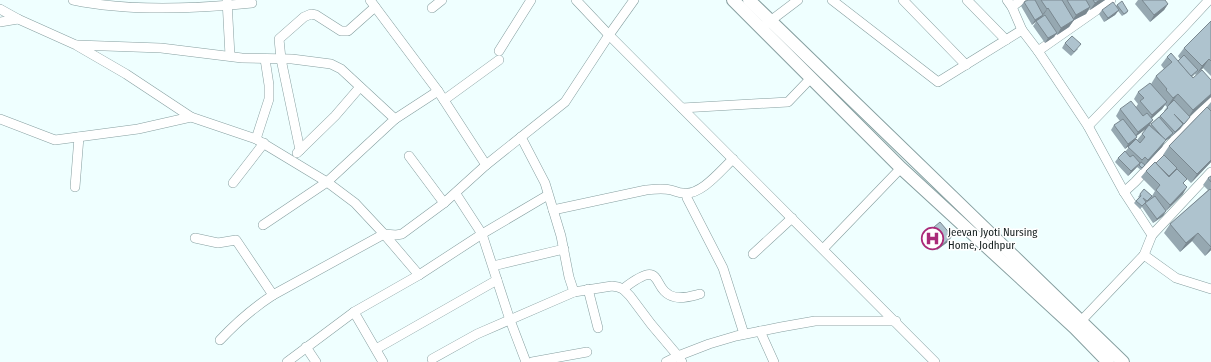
<svg xmlns="http://www.w3.org/2000/svg" width="1211" height="362" font-family="'Fira Sans Condensed',sans-serif">
<style>
.lines{fill:none;stroke-linecap:round;stroke-linejoin:round}
.minor-casing{stroke:#869fa0;stroke-width:10}
.major-casing{stroke:#869fa0;stroke-width:14}
.minor{stroke:#fff;stroke-width:9}
.major{stroke:#fff;stroke-width:12}
.wall{fill:#96a8b1;fill-rule:evenodd}
.shaded-wall{fill:#7a8890}
.building{fill:#aec3ce;stroke:#7a8890}
.labels{text-anchor:middle;stroke-width:3;stroke-linejoin:round;paint-order:stroke}
.poi-label{font-size:11px;fill:#141e1e;stroke:#fff;text-anchor:start}
</style>
<rect width="100%" height="100%" fill="#efffff"/>
<g class="lines">
<defs>
<g id="minor">
<path d="M73,0C130,12 194,9 252,3"/>
<polyline points="227,0 230,56"/>
<polyline points="370,0 438,91"/>
<polyline points="576,0 609,35 935,362"/>
<polyline points="832,0 938,82 1022,30 1038,51 1088,126 1124,192"/>
<polyline points="903,0 966,65"/>
<polyline points="967,0 1006,40"/>
<polyline points="1007,0 1012,7 1022,30"/>
<polyline points="1012,7 1021,0"/>
<polyline points="432,8 442,0"/>
<polyline points="0,9 18,19"/>
<polyline points="0,22 18,19 76,45 126,74 191,117 256,139 327,182 355,203 384,234 419,275 354,312 383,362"/>
<polyline points="765,25 798,0"/>
<polyline points="77,45 161,48 242,58 292,59 331,64 341,69 395,119 327,182 263,225"/>
<polyline points="499,51 531,0"/>
<polyline points="1038,51 1111,0"/>
<polyline points="444,100 499,60"/>
<polyline points="1211,101 1135,182 1124,192 1152,235 1211,172"/>
<polyline points="682,108 788,102 811,78"/>
<polyline points="0,119 55,140 138,129 191,117"/>
<polyline points="395,119 438,91 486,165"/>
<polyline points="1088,126 1183,28 1209,0"/>
<polyline points="256,139 269,99 269,85 265,59"/>
<polyline points="300,150 281,59 279,39 304,17 311,14 316,15 341,31 348,31 375,7"/>
<polyline points="297,153 335,116 360,87"/>
<polyline points="409,156 444,203"/>
<polyline points="233,183 264,143"/>
<polyline points="75,187 79,137"/>
<polyline points="456,194 482,234 510,320 526,362"/>
<polyline points="687,198 723,268 744,334"/>
<path d="M553,210L646,190C655,189 663,188 671,190C675,191 679,193 683,193C701,196 721,170 733,159"/>
<polyline points="195,238 218,243 236,240 273,295 384,234 396,235 402,234 444,203 486,165 565,102 609,35 634,0"/>
<polyline points="823,249 901,168"/>
<polyline points="753,254 792,218"/>
<polyline points="1144,255 1176,278 1211,289"/>
<polyline points="493,266 564,249"/>
<polyline points="419,275 482,234 548,195"/>
<polyline points="588,289 598,328"/>
<path d="M623,289C667,255 649,291 675,297C683,299 692,296 700,294"/>
<polyline points="574,292 612,286 618,287 623,289 630,296 651,324 678,356 682,362"/>
<polyline points="1081,321 1144,255 1152,235"/>
<polyline points="760,331 774,362"/>
<path d="M220,340C236,323 253,308 273,295"/>
<polyline points="306,347 316,362"/>
<polyline points="376,349 497,280"/>
<polyline points="432,359 477,334 574,292 569,277 561,236 545,183 521,137"/>
<polyline points="287,362 354,312"/>
<polyline points="532,362 587,352"/>
<polyline points="666,362 678,356 709,344 736,336 781,327 815,321 896,321"/>
</g>
<g id="major">
<polyline points="733,0 901,168 1075,328 1108,362"/>
<polyline points="749,0 1123,362"/>
</g>
</defs>
<use href="#minor" class="minor-casing"/>
<use href="#major" class="major-casing"/>
<use href="#minor" class="minor"/>
<use href="#major" class="major"/>
</g>
<g class="wall">
<polygon points="1028,0 1105,0 1090,10 1090,8 1086,14 1074,20 1069,27 1057,35 1056,34 1054,37 1045,43 1033,26 1036,22 1032,25 1021,6 1024,2"/>
<polygon points="1138,0 1165,0 1168,4 1164,10 1150,22 1135,4"/>
<polygon points="1117,5 1128,11 1127,13 1122,16 1118,11 1115,15 1104,22 1099,14 1102,10 1116,6"/>
<path d="M1211,21V76L1203,68L1196,75L1195,74L1192,77L1211,97L1190,116L1187,121L1181,128L1172,136H1171L1165,141L1162,147L1141,170L1137,167L1140,163L1137,167L1128,176L1115,162L1118,158L1125,152L1132,143L1125,149L1111,130L1114,125L1120,121L1116,116L1120,109L1136,107L1138,104L1134,99L1138,92L1151,84L1156,76L1164,69L1161,65L1167,57L1178,61L1180,59L1178,56L1184,48ZM1165,105L1167,107L1164,111V112L1151,124L1142,134L1137,140L1136,139V136L1148,127L1153,120L1151,118L1162,109Z"/>
<polygon points="1065,43 1078,49 1071,56 1062,48"/>
<path d="M1211,102V162L1191,183L1182,174L1184,183L1183,194L1166,211L1163,216L1153,223L1142,207L1144,205L1140,209L1134,203L1139,197H1138L1144,189L1152,196L1155,191L1141,177L1146,171L1156,163L1164,156L1163,155L1169,146L1206,108ZM1176,168L1177,169L1169,177L1174,172Z"/>
<polygon points="1211,176 1211,250 1205,256 1192,241 1180,252 1164,233 1170,224 1208,190 1203,185 1208,178"/>
<polygon points="928,232 949,241 937,250 925,236"/>
</g>
<g class="shaded-wall">
<polygon points="1100,0 1105,0 1090,10 1095,3"/>
<polygon points="1168,4 1164,10 1150,22 1154,15"/>
<polygon points="1090,7 1086,14 1074,20 1069,27 1057,35 1061,28 1071,22 1076,15"/>
<polygon points="1048,8 1044,14 1042,15 1047,9"/>
<polygon points="1119,10 1115,15 1104,22 1108,18"/>
<polygon points="1043,15 1040,19 1036,21 1032,25 1035,20"/>
<polygon points="1057,33 1054,37 1045,43 1048,38"/>
<polygon points="1209,59 1203,68 1196,75 1202,66"/>
<polygon points="1178,94 1172,102 1167,107 1173,98"/>
<polygon points="1211,94 1211,97 1187,119 1193,110"/>
<polygon points="1167,102 1162,109 1148,122 1152,115"/>
<polygon points="1153,120 1148,127 1134,138 1138,132"/>
<polygon points="1183,124 1180,129 1172,136 1175,132"/>
<polygon points="1173,133 1170,138 1165,141 1162,147 1144,166 1148,160 1165,140"/>
<polygon points="1137,137 1134,142 1125,149 1128,144"/>
<polygon points="1145,157 1137,167 1128,176 1131,171 1138,165"/>
<polygon points="1211,160 1211,162 1191,183 1197,174"/>
<polygon points="1187,187 1183,194 1166,211 1170,205"/>
<polygon points="1166,211 1163,216 1153,223 1157,219"/>
<polygon points="1198,233 1192,241 1180,252 1186,243"/>
<polygon points="952,236 949,241 937,250 941,246"/>
<polygon points="1211,247 1211,250 1205,256"/>
</g>
<g class="building">
<polygon points="1028,0 1035,0 1043,15 1035,20 1024,2"/>
<polygon points="1041,0 1062,0 1074,20 1061,28 1048,8 1047,9"/>
<polygon points="1067,0 1086,0 1090,7 1076,15"/>
<polygon points="1093,0 1100,0 1095,3"/>
<polygon points="1142,0 1165,0 1168,4 1154,15"/>
<polygon points="1122,1 1128,11 1124,14 1117,5"/>
<polygon points="1113,2 1119,10 1108,18 1102,10"/>
<polygon points="1045,15 1057,33 1048,38 1036,21"/>
<polygon points="1211,21 1211,61 1209,59 1202,66 1184,48"/>
<polygon points="1072,36 1081,44 1074,52 1065,43"/>
<polygon points="1171,53 1193,78 1202,70 1211,80 1211,94 1193,110 1178,94 1173,98 1166,90 1167,89 1156,76 1172,62 1167,57"/>
<polygon points="1184,55 1198,70 1191,76 1178,61"/>
<polygon points="1150,83 1167,102 1152,115 1140,101 1144,98 1138,92"/>
<polygon points="1174,100 1190,117 1184,124 1174,114 1183,124 1175,132 1160,116 1168,108 1167,107"/>
<polygon points="1131,101 1143,116 1147,113 1153,120 1138,132 1120,109"/>
<polygon points="1207,107 1211,111 1211,160 1197,174 1169,146"/>
<polygon points="1159,117 1173,133 1165,140 1151,124"/>
<polygon points="1123,119 1137,137 1128,144 1114,125"/>
<polygon points="1149,125 1166,140 1148,160 1145,157 1142,160 1128,147 1136,139 1140,143 1145,137 1142,134"/>
<polygon points="1125,151 1130,157 1133,155 1140,163 1131,171 1118,158"/>
<polygon points="1164,155 1177,168 1169,176 1156,163"/>
<polygon points="1141,162 1145,165 1142,168 1139,165"/>
<polygon points="1155,162 1169,177 1177,169 1187,179 1183,183 1187,187 1170,205 1156,190 1160,185 1146,171"/>
<polygon points="1211,176 1211,182 1208,178"/>
<polygon points="1144,189 1152,196 1147,201 1143,198 1146,202 1142,206 1136,201 1141,196 1140,194"/>
<polygon points="1210,189 1211,190 1211,247 1198,233 1186,243 1170,224"/>
<polygon points="1155,196 1166,211 1157,219 1145,203"/>
<polygon points="940,222 952,236 941,246 928,232"/>
</g>
<defs>
<symbol id="hospital-ring" viewBox="-11 -11 22 22"><circle r="9.5" fill="#fff" stroke="#aa2a79" stroke-width="1.5"/><path d="M-5-5h3v3.5h4V-5h3V5h-3V1.5h-4V5h-3Z" fill="#aa2a79"/></symbol>
</defs>
<g fill-rule="evenodd">
<use href="#hospital-ring" x="920" y="226" width="25" height="25"/>
</g>
<g class="labels">
<g class="poi-label">
<text x="948" y="236">Jeevan Jyoti Nursing<tspan x="948" dy="13">Home, Jodhpur</tspan></text>
</g>
</g>
</svg>
